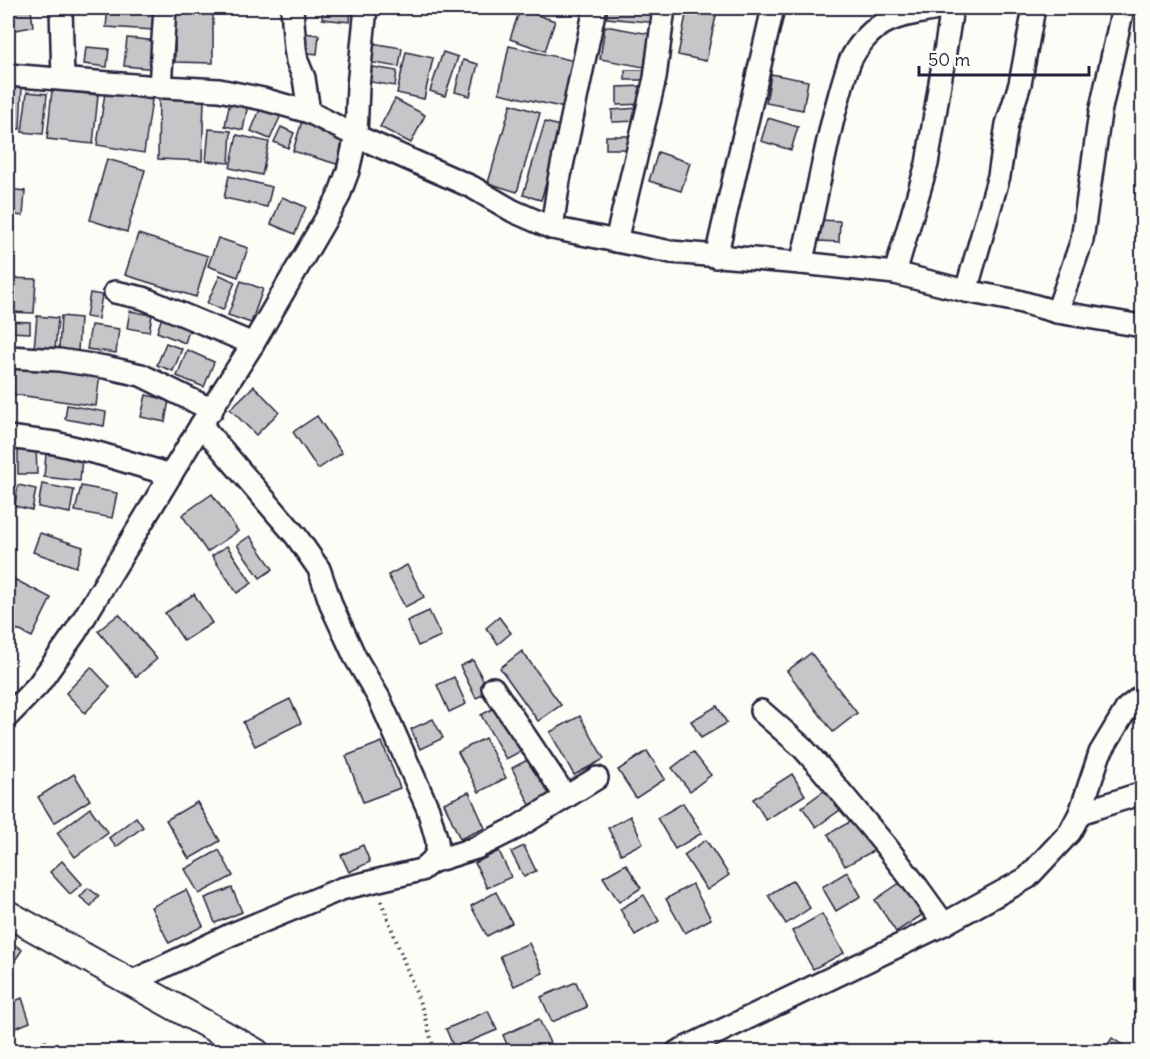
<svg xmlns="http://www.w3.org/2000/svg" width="1150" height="1059" font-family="Delius,sans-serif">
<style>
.building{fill:#c6c6c8;stroke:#22223b;stroke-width:1.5}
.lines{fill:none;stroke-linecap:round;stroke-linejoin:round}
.minor-casing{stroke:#22223b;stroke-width:26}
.tertiary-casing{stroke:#22223b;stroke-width:30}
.path{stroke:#22223b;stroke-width:4;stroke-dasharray:1.5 4.5;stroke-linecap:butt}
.minor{stroke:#fdfcf7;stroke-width:21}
.tertiary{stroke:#fdfcf7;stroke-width:26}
</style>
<rect width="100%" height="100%" fill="#fdfcf7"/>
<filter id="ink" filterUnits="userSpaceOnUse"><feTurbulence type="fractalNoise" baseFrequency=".0167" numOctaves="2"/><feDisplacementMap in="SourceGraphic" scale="12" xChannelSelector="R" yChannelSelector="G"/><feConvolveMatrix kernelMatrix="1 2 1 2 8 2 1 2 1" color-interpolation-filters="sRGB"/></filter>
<g filter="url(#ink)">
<g class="building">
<polygon points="8,8 31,8 33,27 9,31"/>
<polygon points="108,8 155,8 154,30 106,27"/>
<polygon points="175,8 213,8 213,63 175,62"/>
<polygon points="323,8 351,8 350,22 322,19"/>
<polygon points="607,8 659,8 658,23 607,18"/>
<polygon points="520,9 555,21 545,51 510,39"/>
<polygon points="687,10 716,16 706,61 678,55"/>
<polygon points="605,26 650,34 644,67 600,59"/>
<polygon points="303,33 319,35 317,54 301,52"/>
<polygon points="127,38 159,41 157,69 124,66"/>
<polygon points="371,43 402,48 399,67 368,62"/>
<polygon points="509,46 575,61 565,108 499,93"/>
<polygon points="86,47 109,49 107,67 84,64"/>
<polygon points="406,52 433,58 424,99 397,93"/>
<polygon points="443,52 458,57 445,96 430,91"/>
<polygon points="463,60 478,64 470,96 455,92"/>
<polygon points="367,66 397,71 395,86 365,81"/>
<rect x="625" y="70" width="19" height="10"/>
<polygon points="771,74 808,81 803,110 766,103"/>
<polygon points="8,86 22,86 20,129 8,128"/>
<polygon points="644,86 645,104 617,105 617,87"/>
<polygon points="52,90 98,95 93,144 47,139"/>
<polygon points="27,92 47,94 43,134 22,132"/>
<polygon points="105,93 152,100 144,153 97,145"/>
<polygon points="159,99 204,100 202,161 158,159"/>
<polygon points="395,99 425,115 411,143 380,127"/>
<polygon points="230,101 248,104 243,130 225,126"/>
<polygon points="511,104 540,113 517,192 488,183"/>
<polygon points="261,107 281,115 270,139 251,131"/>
<polygon points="638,108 639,121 612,122 612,110"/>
<polygon points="768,118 798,127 791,150 761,141"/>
<polygon points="302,121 349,135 340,165 293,151"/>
<polygon points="545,122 563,127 541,200 523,195"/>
<polygon points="281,127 294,133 288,148 274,142"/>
<polygon points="209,129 231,131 229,163 206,161"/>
<polygon points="237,135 269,142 262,175 230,168"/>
<polygon points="606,136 637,136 636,149 606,149"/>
<polygon points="658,152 690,163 681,191 649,181"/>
<polygon points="107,159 145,170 127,232 90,220"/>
<polygon points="229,176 272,187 267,207 224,198"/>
<polygon points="8,189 25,191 23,216 8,214"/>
<polygon points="282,197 306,207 295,234 271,224"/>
<polygon points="819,220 840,221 839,242 818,241"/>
<polygon points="138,234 208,256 196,297 125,275"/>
<polygon points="218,238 248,248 238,277 208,266"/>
<polygon points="220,275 235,282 223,310 207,303"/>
<polygon points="8,278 36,279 34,313 8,312"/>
<polygon points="241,281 263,289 251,323 228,315"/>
<polygon points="90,293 102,295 98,319 86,317"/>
<polygon points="130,311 152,315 149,332 127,328"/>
<polygon points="163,314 191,324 185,343 157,332"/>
<polygon points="37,316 58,318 55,350 34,349"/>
<polygon points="61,316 80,318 78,351 59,350"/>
<polygon points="8,321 30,322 30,333 8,332"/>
<polygon points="91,325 119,329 116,353 87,349"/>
<polygon points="166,343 182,349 173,371 157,365"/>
<polygon points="187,350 214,362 204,387 177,376"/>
<polygon points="15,361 100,373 96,406 11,394"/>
<polygon points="254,386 279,412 256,435 230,409"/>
<polygon points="146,395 169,400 165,422 141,417"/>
<polygon points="67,405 106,412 104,426 65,419"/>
<polygon points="317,416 342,453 318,469 293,432"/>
<polygon points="8,444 12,444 8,507"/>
<polygon points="18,445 36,446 37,474 18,474"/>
<polygon points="46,454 82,457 80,481 44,477"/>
<polygon points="42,484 74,490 70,513 38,507"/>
<polygon points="18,485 36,489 32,510 15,506"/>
<polygon points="81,486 117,493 112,518 75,511"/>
<polygon points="212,494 238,531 207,552 182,515"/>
<polygon points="40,533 83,547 76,567 33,552"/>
<polygon points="250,536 273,569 260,578 237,545"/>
<polygon points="227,546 252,583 237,593 212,556"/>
<polygon points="407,565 424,597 405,607 388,575"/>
<polygon points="8,576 51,598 32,637 8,625"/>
<polygon points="194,594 212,623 184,641 165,613"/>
<polygon points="429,611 441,636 418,646 407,621"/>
<polygon points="119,614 157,659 136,677 98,631"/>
<polygon points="499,617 511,633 498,644 486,628"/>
<polygon points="522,651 561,705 538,721 500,668"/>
<polygon points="811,653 857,713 833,732 787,671"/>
<polygon points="473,660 489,692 476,698 460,666"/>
<polygon points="91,667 110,687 85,713 66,693"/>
<polygon points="454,677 466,704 449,712 437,685"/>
<polygon points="290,699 301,723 255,746 243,722"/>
<polygon points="498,706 523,750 506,759 481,715"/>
<polygon points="717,706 727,723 701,738 691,721"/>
<polygon points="580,716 604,759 574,775 550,732"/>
<polygon points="433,719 443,738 420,749 411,729"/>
<polygon points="485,738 506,778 479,792 458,752"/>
<polygon points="382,742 400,788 363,802 346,756"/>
<polygon points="647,751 665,779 636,798 618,770"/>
<polygon points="693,752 711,775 690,791 672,768"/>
<polygon points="535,756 553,793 530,805 512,768"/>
<polygon points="74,774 90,800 54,823 38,797"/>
<polygon points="792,774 805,795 766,820 753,799"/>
<polygon points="825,790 840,810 816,827 802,807"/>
<polygon points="469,792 485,828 460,839 444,803"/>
<polygon points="197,802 220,841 189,859 166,820"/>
<polygon points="683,803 702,833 675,849 657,818"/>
<polygon points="8,805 13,820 8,822"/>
<polygon points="90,808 108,833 75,857 57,833"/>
<polygon points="630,816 643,843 621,854 608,828"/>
<polygon points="136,817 143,827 116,847 109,838"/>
<polygon points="857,818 875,850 845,866 828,834"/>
<polygon points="706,840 729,875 707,890 684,855"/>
<polygon points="363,845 370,862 349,872 341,855"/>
<polygon points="524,846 536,871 524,877 511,852"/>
<polygon points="219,850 233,876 199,894 185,869"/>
<polygon points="499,851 511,877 487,888 475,863"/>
<polygon points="62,861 82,884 70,894 50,872"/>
<polygon points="626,864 641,888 619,902 603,877"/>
<polygon points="847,872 861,896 836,911 822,887"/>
<polygon points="793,880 810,908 786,924 768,895"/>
<polygon points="901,882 922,915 896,932 875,900"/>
<polygon points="692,884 711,919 685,933 666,899"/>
<polygon points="88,888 99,896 91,906 80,897"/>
<polygon points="232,888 242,912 215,923 205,898"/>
<polygon points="186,890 203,926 169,943 151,907"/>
<polygon points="496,892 512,923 487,936 471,906"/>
<polygon points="644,895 659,921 635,935 620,909"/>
<polygon points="822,914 844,953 813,969 792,931"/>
<polygon points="8,940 22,950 9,969 8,968"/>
<polygon points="529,943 543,973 514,986 500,956"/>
<polygon points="576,982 587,1007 552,1022 541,997"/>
<polygon points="22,998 30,1022 8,1031 8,1004"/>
<polygon points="488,1011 497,1030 454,1048 446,1029"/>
<polygon points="539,1019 554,1052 510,1052 503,1035"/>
<polygon points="1112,1038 1133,1052 1103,1052"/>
<polygon points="46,1041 48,1052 8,1052 8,1048"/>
</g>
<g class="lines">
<defs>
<g id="minor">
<polyline points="61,8 63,79"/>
<polyline points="292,8 295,48 297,61 304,78 309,112"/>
<polyline points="8,75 146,86 219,90 263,99 309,112 356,136 472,187 513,211 552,228 671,252 801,263 895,273 966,291 1018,301 1057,312 1142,326"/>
<polyline points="160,87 165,8"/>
<polyline points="552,228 559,180 595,8"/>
<polyline points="616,241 655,78 664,8"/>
<polyline points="716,257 773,8"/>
<path d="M801,263C814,213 822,162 835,111C840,94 844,75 851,59C857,47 869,32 881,25C899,14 922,13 942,8"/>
<polyline points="895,273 927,164 952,8"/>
<polyline points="966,291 999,176 1007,124 1020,84 1034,8"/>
<polyline points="115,292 143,298 253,344"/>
<polyline points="1057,312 1082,240 1100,113 1123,8"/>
<polyline points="8,357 59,360 105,367 141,375 212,410"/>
<polyline points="8,437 55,443 101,454 171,475"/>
<polyline points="493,688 566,797"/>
<polyline points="761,711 802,747 819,766 885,845 918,888 944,924"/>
<polyline points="8,716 38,685 75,633 201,425 253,344 338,198 348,171 356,136 358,86 366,8"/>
<polyline points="1080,813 1142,793"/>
<polyline points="431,862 476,848 516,828 597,778"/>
<polyline points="131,982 230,935 341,889 421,870 431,862 437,853 437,841 428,809 379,698 355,657 332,607 319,569 296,536 201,425"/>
<polyline points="677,1052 944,924 1027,878 1070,832 1080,813 1100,753 1127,708 1142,696"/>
</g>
<polyline id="tertiary" points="8,914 256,1052"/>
</defs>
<use href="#minor" class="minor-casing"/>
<use href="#tertiary" class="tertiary-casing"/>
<polyline class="path" points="381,901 423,1011 435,1052"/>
<use href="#minor" class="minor"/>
<use href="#tertiary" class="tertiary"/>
</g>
</g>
<rect width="1150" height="1059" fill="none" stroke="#fdfcf7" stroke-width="30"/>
<rect x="15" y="15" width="1120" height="1029" fill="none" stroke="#22223b" stroke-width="2" filter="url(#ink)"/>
<path d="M919 66v9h170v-9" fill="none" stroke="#22223b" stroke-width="3"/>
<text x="928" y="66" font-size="18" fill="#22223b" stroke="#fdfcf7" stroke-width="4.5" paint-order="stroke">50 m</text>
</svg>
